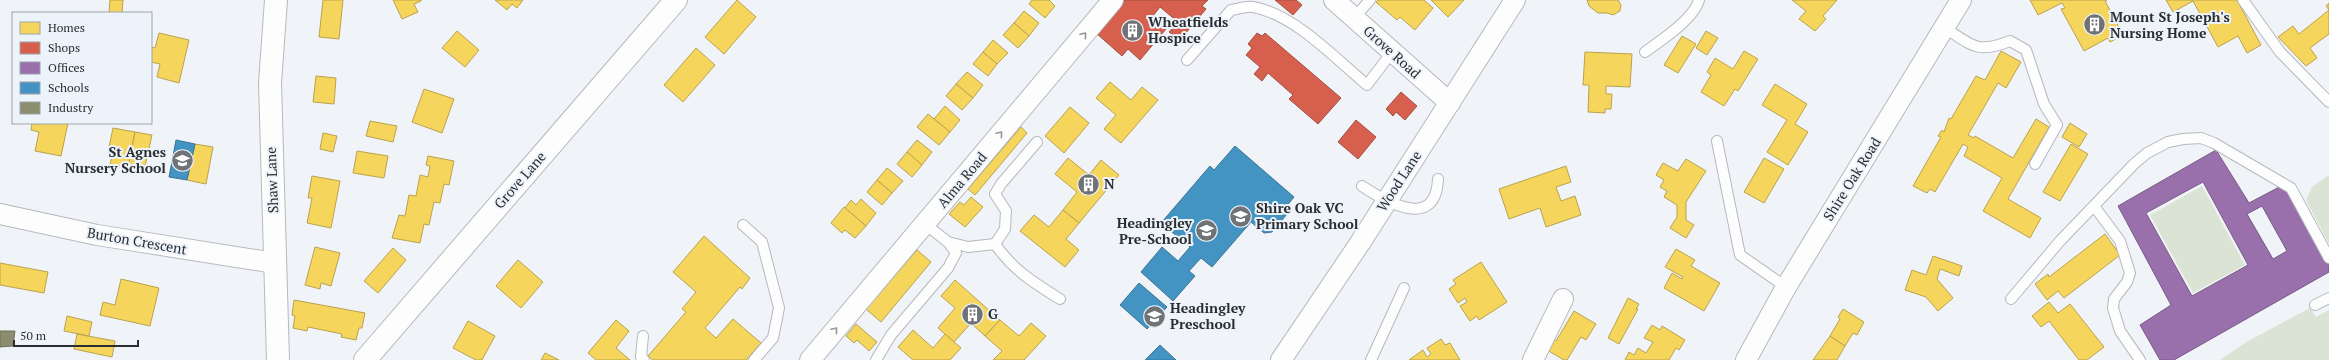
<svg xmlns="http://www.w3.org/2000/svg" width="2329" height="360" font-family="'PT Serif',serif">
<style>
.green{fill:#dbe4d4}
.homes{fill:#f6d55c;stroke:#b9a34f}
.shops{fill:#d6604d;stroke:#a35144}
.offices{fill:#9970ab;stroke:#785c86;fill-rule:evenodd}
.schools{fill:#4393c3;stroke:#3c7597}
.industry{fill:#8c8c6e;stroke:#6f705b}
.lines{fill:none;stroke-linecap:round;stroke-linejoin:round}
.lane-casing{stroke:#b6b9bc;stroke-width:12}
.street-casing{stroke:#b6b9bc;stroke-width:22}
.secondary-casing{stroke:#b6b9bc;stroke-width:24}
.lane{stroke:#fdfdfe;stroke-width:10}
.street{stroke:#fdfdfe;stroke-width:20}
.secondary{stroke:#fdfdfe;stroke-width:22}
.oneway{stroke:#949697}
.labels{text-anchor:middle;stroke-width:4;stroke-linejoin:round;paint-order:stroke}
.poi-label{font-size:14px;font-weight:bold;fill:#2b2e30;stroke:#edf3fa;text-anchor:start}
.street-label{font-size:14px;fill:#2b2e30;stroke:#edf3fa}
</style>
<rect width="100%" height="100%" fill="#f0f3f7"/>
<g class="green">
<polygon points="2329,175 2329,244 2306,200 2312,187"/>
<polygon points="2202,186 2245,265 2193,293 2150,215"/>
<polygon points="2310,308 2316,317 2329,310 2329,360 2220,360 2248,341"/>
</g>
<g class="homes">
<polygon points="110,0 123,0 122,13 109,13"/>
<polygon points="323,0 343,0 339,39 319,37"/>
<polygon points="393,0 421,0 421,1 414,4 418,12 402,19"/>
<polygon points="495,0 523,0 517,8 512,4 507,10"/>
<polygon points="737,0 756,17 724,54 705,37"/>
<polygon points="1032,0 1049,0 1055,6 1045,18 1029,4"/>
<polygon points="1378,0 1424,0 1433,8 1415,30 1400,17 1397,20 1376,2"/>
<polygon points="1431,0 1464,0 1448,17"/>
<polygon points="1587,0 1618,0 1621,5 1620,11 1613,15 1607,13 1598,13 1589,6"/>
<polygon points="1792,0 1837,0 1823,16 1826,19 1815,31 1799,19 1806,11"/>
<polygon points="2030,0 2107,0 2105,1 2123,35 2110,42 2108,38 2084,51 2061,9 2065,8 2062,3 2038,15"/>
<polygon points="2166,0 2237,0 2261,45 2247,53 2238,36 2218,47 2193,1 2173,12"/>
<polygon points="2329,3 2329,34 2310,48 2317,58 2306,66 2278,37 2293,26 2299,34 2329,10 2326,6"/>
<polygon points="1024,11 1039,23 1029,36 1014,23"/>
<polygon points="1014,23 1029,36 1018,48 1003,35"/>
<polygon points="457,31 479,50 465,67 442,48"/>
<polygon points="1706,31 1718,38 1707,55 1696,48"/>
<polygon points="159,33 189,40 179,83 157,77 160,64 151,62 151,47 155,48"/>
<polygon points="1682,36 1696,44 1678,73 1664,65"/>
<polygon points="993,40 1008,53 997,64 983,52"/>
<polygon points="696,48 715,65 683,102 664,85"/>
<polygon points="1744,51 1758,59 1738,91 1735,89 1724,106 1701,92 1711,75 1707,72 1715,58 1733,69"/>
<polygon points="2001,51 2021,62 2006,88 1998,83 1968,135 1974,138 1975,136 2013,158 2036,119 2049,127 2008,199 2041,218 2030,238 1983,211 2002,178 1964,156 1968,147 1963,144 1935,192 1930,189 1927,193 1913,186 1941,137 1938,136 1942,130 1944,132 1949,118 1951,119 1976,76 1985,80"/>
<polygon points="983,52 997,64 988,76 973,64"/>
<polygon points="1585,52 1632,54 1630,87 1606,86 1606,94 1612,94 1611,109 1605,109 1605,113 1588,112 1589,85 1583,85"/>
<polygon points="967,72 983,85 973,98 956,84"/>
<polygon points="316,76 336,78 334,104 313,102"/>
<polygon points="1110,82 1131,100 1142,87 1158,100 1121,143 1104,129 1116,115 1096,98"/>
<polygon points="956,84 973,98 962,110 946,96"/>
<polygon points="1775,84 1807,104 1795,124 1808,132 1788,165 1767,152 1787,120 1762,105"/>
<polygon points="424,89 454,99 442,133 412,122"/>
<polygon points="945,106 960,120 950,132 934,119"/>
<polygon points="1070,107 1089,123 1064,153 1045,136"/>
<polygon points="928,114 950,132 939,145 917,127"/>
<polygon points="370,121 397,126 393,142 366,136"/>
<polygon points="32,123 68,123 61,156 35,151 39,132 31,130"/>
<polygon points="2070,123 2087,134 2079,147 2062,137"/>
<polygon points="1021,127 1027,133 975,195 968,189"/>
<polygon points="113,128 135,132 128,168 110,164 114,148 109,147"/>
<polygon points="135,132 152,135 144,171 128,168"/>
<polygon points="323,133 337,136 333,152 320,149"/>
<polygon points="917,140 932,152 922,165 907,152"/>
<polygon points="195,144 213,147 206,184 187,180"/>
<polygon points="2071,144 2088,154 2060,201 2043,192"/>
<polygon points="357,151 388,156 384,178 353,173"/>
<polygon points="907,152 922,165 912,177 897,164"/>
<polygon points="428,156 454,161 449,185 444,184 440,203 434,202 429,225 424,224 420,243 392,238 399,215 405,216 409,195 416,196 420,175 428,177 430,166 426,165"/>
<polygon points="1068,158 1089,175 1101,160 1119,175 1079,223 1063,210 1077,192 1055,174"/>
<polygon points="1764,158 1784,169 1764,203 1744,192"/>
<polygon points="1686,159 1706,171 1686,202 1686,220 1694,225 1686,238 1670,228 1677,217 1677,205 1664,197 1667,191 1660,187 1664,180 1656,175 1663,163 1678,171"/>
<polygon points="1566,166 1571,182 1556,187 1561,201 1575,196 1581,215 1546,227 1540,208 1509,219 1499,189"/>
<polygon points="887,168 903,181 892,193 877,180"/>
<polygon points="312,176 340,181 331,228 307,223 312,198 308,198"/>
<polygon points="877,180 892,193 882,205 867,192"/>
<polygon points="971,197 983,207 965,227 949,214 960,202 964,205"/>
<polygon points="861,199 876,213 866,226 845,208 851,200 856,205"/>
<polygon points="844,207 866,226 855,238 845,230 842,233 831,223"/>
<polygon points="1063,210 1079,223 1066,239 1079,250 1065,267 1020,231 1034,215 1049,227"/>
<polygon points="2105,234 2120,255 2064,298 2058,291 2047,300 2035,284 2048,274 2049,277"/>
<polygon points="704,236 750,278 742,289 740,287 705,328 716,338 733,319 761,343 746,360 653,360 648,356 686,312 682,309 696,292 673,272"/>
<polygon points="315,247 340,253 331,286 321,283 320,289 305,285"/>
<polygon points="393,248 406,260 378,293 364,281"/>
<polygon points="1676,249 1695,260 1691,266 1720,283 1704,311 1664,288 1672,273 1682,279 1683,277 1665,267"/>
<polygon points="917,250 931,262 881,322 866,309"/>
<polygon points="1933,256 1962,266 1959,276 1940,269 1937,279 1953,298 1938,311 1926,297 1905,290 1912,270 1926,275"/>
<polygon points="518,260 543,282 521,308 496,286"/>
<polygon points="1481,262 1507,302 1479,320 1477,316 1470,321 1460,306 1467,302 1465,298 1458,303 1449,289 1456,284 1453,280"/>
<polygon points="0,263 48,272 44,293 0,285"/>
<polygon points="121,279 159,288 150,326 100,315 103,302 115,305"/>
<polygon points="955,280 1000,320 985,336 971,323 954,342 938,328 955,308 941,296"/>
<polygon points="1628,298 1639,304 1636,309 1638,309 1619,344 1608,338"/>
<polygon points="294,300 365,313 362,328 359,328 356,340 341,337 342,334 308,327 307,331 293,328 295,316 292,315"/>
<polygon points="2049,302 2058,313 2070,304 2104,347 2087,360 2079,360 2049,321 2041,327 2032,316"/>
<polygon points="1843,309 1864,322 1857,335 1853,333 1845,346 1830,336 1840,319 1838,317"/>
<polygon points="1574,311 1596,324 1586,340 1581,337 1567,360 1564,360 1547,350 1553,339 1556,341"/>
<polygon points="67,316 92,322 89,336 64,331"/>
<polygon points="616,320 629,331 616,348 630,360 596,360 588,353"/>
<polygon points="1000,320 1019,336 1031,323 1046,336 1024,360 993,360 1002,351 985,336"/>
<polygon points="468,321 495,336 482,360 476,360 453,348"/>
<polygon points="856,324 877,342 869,351 857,340 854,343 846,336"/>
<polygon points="1652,325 1660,330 1662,326 1685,340 1679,350 1676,348 1669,360 1625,360 1629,352 1634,355 1638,348 1646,353 1653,342 1644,338"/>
<polygon points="913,330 933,348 945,334 961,348 950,360 913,360 898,347"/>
<polygon points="77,334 115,341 112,357 74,349"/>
<polygon points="1830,336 1845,346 1837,360 1813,360"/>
<polygon points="1441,339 1445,345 1450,343 1460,360 1409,360 1423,350 1427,357 1431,354 1427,348"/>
<polygon points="545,353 559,360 541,360"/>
</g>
<g class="shops">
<polygon points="1125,0 1208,0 1202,6 1206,9 1180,40 1169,32 1178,22 1160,7 1152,17 1166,29 1140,60 1128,49 1122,56 1096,33"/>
<polygon points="1275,0 1296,0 1302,5 1293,15"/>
<polygon points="1257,33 1262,36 1265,33 1341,98 1318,124 1289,99 1293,95 1268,73 1262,81 1254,74 1260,67 1246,55 1252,48 1248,44"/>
<polygon points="1401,92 1417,106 1405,120 1396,112 1393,116 1386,109"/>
<polygon points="1356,120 1376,137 1358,159 1338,142"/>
</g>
<path class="offices" d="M2216,150L2249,203L2283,185L2329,266V272L2174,360H2160L2140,325L2171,305L2118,206ZM2203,182L2248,265L2192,296L2146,213ZM2262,206L2287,251L2273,259L2247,214Z"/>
<g class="schools">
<polygon points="176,140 195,144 187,180 169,177"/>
<polygon points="1235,146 1294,197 1286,207 1287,214 1272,232 1264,233 1251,222 1212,267 1201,258 1189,271 1195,276 1173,301 1141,272 1162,247 1178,261 1190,247 1161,223 1210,166 1214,170"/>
<polygon points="1139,283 1167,307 1147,329 1120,305"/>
<polygon points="1160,345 1176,360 1145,360"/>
</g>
<polygon class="industry" points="0,331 15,331 13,346 0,347"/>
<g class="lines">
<defs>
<g id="lane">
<polyline points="2243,0 2280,52 2329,102"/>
<polyline points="1354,18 1370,0"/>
<path d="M1945,28C1973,46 1977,54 2010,41L2026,50L2044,104L2057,125L2035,164"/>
<path d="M1645,52C1660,41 1694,19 1699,0"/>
<path d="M1187,60L1231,10C1238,9 1246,6 1253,7C1294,14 1336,59 1367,85L1392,52"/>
<polyline points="1717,141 1740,255 1786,287"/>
<path d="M1362,186C1386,202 1436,231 1438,179"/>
<polyline points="2094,206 2120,241 2130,273 2127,282 2114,299 2113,308 2120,331 2140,360"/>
<polyline points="743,225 762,242 779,308 773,338 754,360"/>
<path d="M948,242L968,247L995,244C1013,270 1034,283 1060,299"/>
<polyline points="995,244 1005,229 1006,211 995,194 1001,184 1037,142"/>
<polyline points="2011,299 2060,241 2134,164 2147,153 2168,142 2183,139 2201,138 2214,143 2291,188 2329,258"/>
<polyline points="2315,305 2329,298"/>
<polyline points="643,336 641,357 644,360"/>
<polyline points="876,360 891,335 948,268 956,253 948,242 925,224"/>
<polyline points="1371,360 1404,288"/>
</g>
<g id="street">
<polyline points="1334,0 1450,103"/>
<polyline points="0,214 97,235 275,263"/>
<polyline points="810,360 1113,0"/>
<polyline points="1281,360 1360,243 1515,0"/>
<polyline points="1533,360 1563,299"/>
<polyline points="1746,360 1786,287 1961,0"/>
</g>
<g id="secondary">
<polyline points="276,0 270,83 278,360"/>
<polyline points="365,360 676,0"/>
</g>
</defs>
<use href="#lane" class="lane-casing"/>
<use href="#street" class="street-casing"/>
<use href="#secondary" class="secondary-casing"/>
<use href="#lane" class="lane"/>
<use href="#street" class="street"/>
<use href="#secondary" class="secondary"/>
</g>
<defs><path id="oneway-chevron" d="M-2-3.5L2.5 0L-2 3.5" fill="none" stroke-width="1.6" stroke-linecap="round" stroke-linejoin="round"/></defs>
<g class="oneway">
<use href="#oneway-chevron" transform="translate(1084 35) rotate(-50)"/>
<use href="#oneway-chevron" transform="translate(1000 134) rotate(-50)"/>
<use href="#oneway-chevron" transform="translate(835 330) rotate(-50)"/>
</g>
<defs>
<symbol id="building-disc" viewBox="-11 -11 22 22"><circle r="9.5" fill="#707376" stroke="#edf3fa"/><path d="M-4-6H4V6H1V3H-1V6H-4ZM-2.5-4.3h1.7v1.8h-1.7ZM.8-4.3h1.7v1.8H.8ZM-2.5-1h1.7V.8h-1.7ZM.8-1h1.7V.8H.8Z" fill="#fff"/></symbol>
<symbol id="school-disc" viewBox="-11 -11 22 22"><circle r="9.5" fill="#707376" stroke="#edf3fa"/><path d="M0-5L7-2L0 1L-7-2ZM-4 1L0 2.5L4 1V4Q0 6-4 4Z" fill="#fff"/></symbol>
</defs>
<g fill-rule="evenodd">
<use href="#building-disc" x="2082" y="12" width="25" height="25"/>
<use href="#building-disc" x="1120" y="18" width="25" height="25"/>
<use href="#school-disc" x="170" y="148" width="25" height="25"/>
<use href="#building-disc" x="1076" y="172" width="25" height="25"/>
<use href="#school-disc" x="1228" y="204" width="25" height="25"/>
<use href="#school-disc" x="1194" y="218" width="25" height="25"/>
<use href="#building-disc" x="960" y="302" width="25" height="25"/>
<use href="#school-disc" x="1142" y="304" width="25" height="25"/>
</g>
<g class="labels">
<g class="poi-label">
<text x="2110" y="22">Mount St Joseph's<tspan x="2110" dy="16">Nursing Home</tspan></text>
<text x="1148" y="27">Wheatfields<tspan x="1148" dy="16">Hospice</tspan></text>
<text x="166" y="157" text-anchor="end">St Agnes<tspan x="166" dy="16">Nursery School</tspan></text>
<text x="1104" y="189">N</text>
<text x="1256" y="213">Shire Oak VC<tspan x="1256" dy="16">Primary School</tspan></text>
<text x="1192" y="228" text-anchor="end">Headingley<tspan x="1192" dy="16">Pre-School</tspan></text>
<text x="1170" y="313">Headingley<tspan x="1170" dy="16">Preschool</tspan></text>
<text x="988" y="319">G</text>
</g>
<g class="street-label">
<text transform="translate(1392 52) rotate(42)" y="5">Grove Road</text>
<text transform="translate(1852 179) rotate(-58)" y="5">Shire Oak Road</text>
<text transform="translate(272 180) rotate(-92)" y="5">Shaw Lane</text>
<text transform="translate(520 180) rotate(-49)" y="5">Grove Lane</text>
<text transform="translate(962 180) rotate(-50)" y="5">Alma Road</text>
<text transform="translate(1399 181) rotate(-57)" y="5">Wood Lane</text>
<text transform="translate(137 241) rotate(10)" y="5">Burton Crescent</text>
</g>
</g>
<rect x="12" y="12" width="140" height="112" fill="#edf3fa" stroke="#9fa4a9"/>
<rect x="20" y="22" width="20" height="12" fill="#f6d55c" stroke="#9fa4a9"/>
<text x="48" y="32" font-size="12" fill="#2b2e30">Homes</text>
<rect x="20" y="42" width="20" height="12" fill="#d6604d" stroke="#9fa4a9"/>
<text x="48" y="52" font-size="12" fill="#2b2e30">Shops</text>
<rect x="20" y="62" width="20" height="12" fill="#9970ab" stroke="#9fa4a9"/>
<text x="48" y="72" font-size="12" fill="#2b2e30">Offices</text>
<rect x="20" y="82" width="20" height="12" fill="#4393c3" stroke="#9fa4a9"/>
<text x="48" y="92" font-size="12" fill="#2b2e30">Schools</text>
<rect x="20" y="102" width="20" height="12" fill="#8c8c6e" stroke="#9fa4a9"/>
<text x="48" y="112" font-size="12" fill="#2b2e30">Industry</text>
<path d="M14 340v6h124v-6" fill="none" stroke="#2b2e30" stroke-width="2"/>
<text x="20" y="340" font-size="12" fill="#2b2e30" stroke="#edf3fa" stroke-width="3" paint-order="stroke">50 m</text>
</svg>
